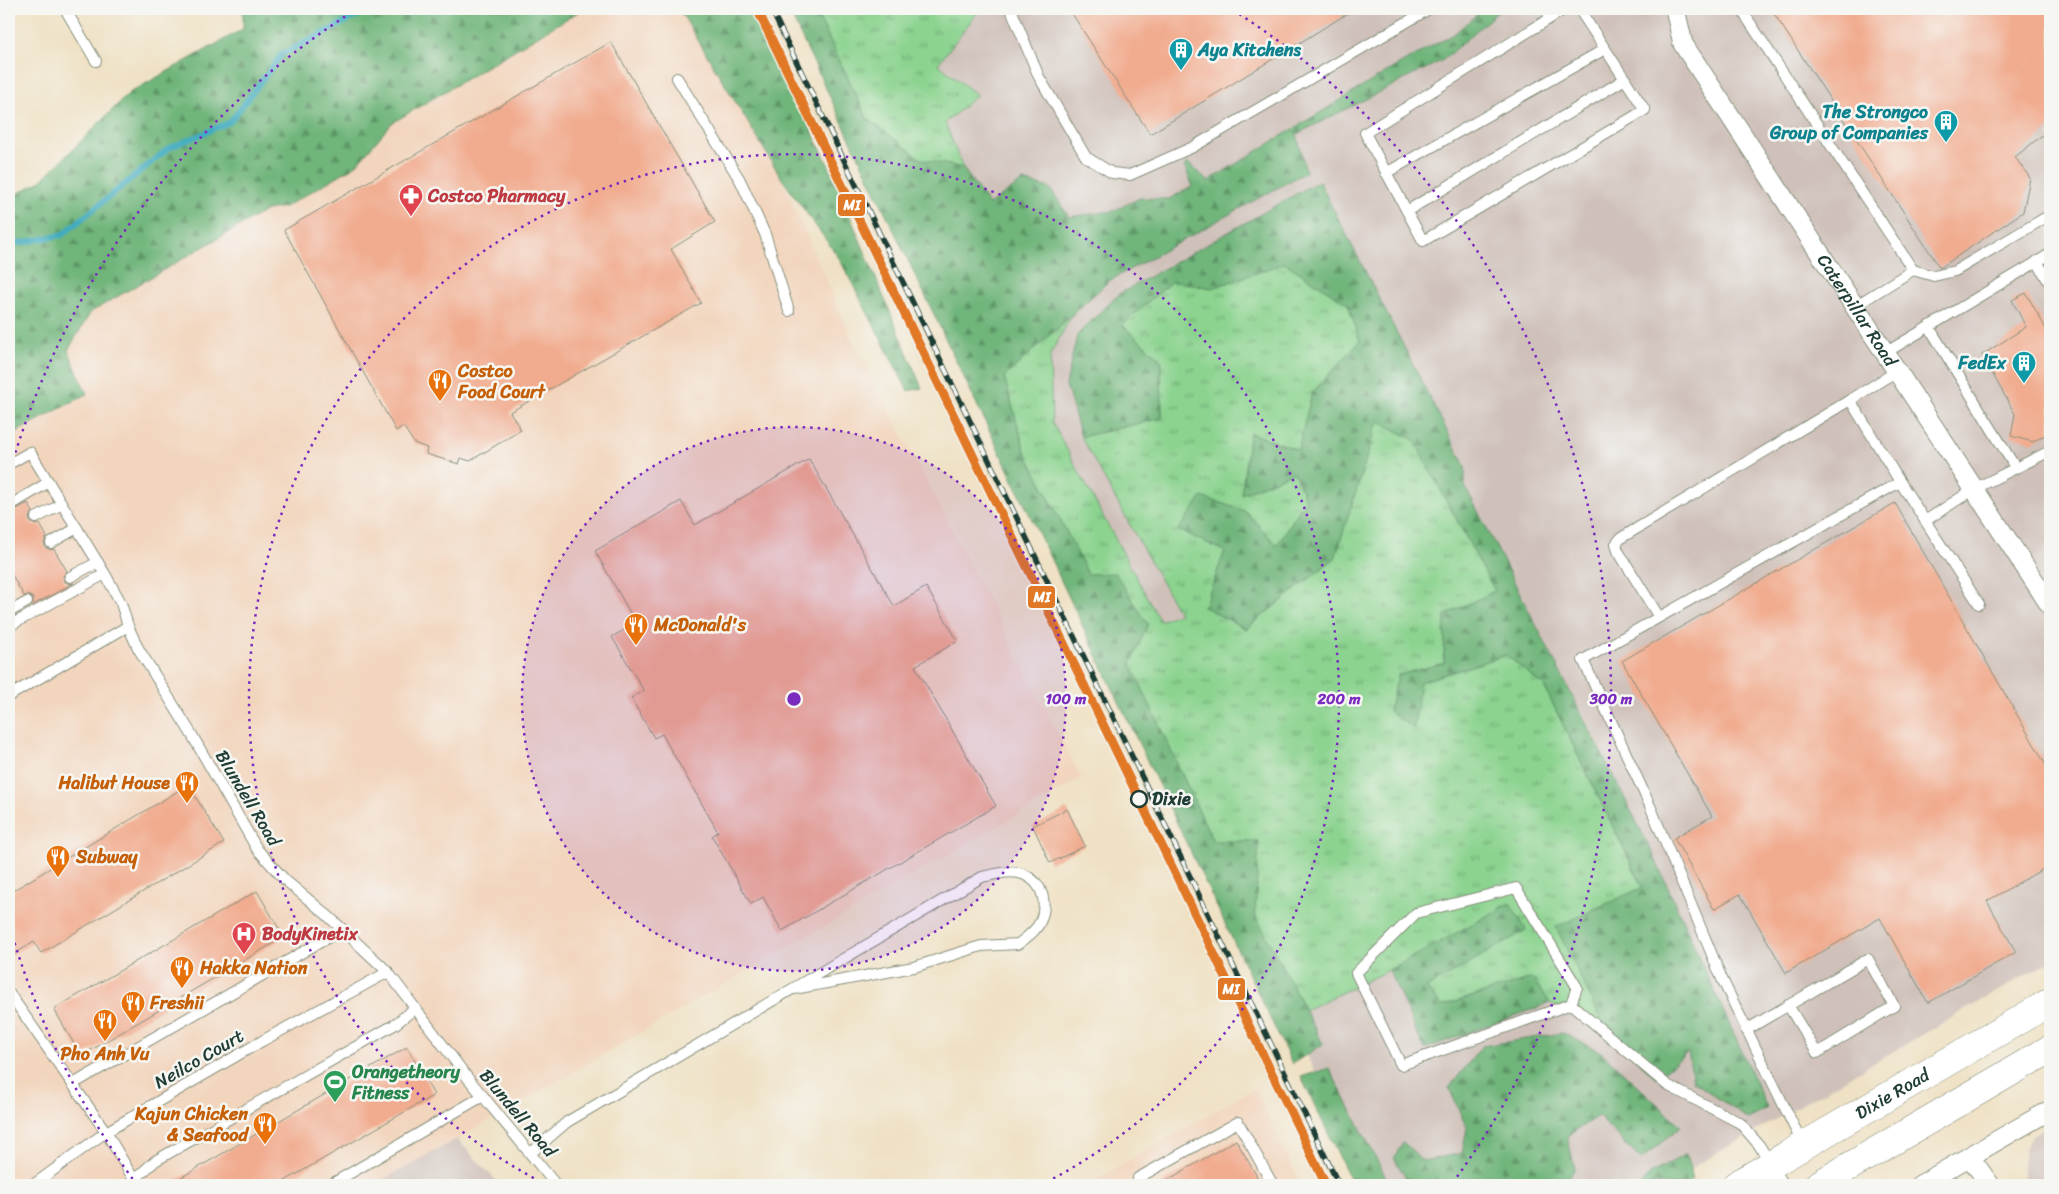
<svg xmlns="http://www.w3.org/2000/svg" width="2059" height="1194" font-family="Sriracha,sans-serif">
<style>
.built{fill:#f2d5bd}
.industrial{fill:#cfc1ba}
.grass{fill:url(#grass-tufts);stroke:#558862}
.forest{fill:url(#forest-firs);stroke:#487957}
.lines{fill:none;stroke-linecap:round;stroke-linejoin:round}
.stream{stroke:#41acc0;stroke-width:5.5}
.building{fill:#f1ab8e}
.lane-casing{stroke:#878f7c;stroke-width:12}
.street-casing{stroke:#878f7c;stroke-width:21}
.secondary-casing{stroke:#878f7c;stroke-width:29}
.lane{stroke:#fff;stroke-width:10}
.street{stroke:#fff;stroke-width:19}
.secondary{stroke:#fff;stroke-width:28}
.rail-casing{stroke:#1f3d34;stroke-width:5.5}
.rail{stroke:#f6f6f2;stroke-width:4;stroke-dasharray:11;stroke-linecap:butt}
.rail-1-casing{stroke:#f6f6f2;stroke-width:12}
.rail-1{stroke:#e07826;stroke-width:9}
.ring{fill:none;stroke:#7b2cbf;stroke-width:2.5;stroke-dasharray:2.5 5}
.stop-dot{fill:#f6f6f2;stroke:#1f3d34;stroke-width:2.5}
.labels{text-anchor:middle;stroke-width:5;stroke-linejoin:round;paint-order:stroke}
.culture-label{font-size:18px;font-weight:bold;fill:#0d838f;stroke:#f6f6f2;text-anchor:end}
.health-label{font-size:18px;font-weight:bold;fill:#be3a42;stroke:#f6f6f2;text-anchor:start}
.street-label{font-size:18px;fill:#1f3d34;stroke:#f6f6f2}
.food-label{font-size:18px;font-weight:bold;fill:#c56008;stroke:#f6f6f2;text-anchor:start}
.stop-label{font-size:18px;font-weight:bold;fill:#1f3d34;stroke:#f6f6f2;text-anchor:start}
.leisure-label{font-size:18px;font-weight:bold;fill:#27864d;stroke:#f6f6f2;text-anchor:start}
.centre{fill:#7b2cbf;stroke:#f6f6f2;stroke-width:2.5}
.ring-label{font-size:15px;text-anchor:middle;font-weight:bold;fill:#7b2cbf;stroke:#f6f6f2;stroke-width:5;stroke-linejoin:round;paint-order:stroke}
.line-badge{stroke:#f6f6f2;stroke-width:2}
.badge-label{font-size:14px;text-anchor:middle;font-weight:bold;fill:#fff}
</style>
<defs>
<pattern id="grass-tufts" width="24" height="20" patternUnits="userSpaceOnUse" patternTransform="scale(1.25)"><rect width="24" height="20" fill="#8bd38f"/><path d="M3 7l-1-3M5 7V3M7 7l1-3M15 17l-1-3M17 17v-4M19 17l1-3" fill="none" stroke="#71ac76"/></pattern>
<pattern id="forest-firs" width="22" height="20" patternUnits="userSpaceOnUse" patternTransform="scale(1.25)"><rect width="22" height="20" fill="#70b57a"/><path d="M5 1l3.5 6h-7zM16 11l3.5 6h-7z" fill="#5b9465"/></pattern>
</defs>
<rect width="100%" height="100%" fill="#f6f6f2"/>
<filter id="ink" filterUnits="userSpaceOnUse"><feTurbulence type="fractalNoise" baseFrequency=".02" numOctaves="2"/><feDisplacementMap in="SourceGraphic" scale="10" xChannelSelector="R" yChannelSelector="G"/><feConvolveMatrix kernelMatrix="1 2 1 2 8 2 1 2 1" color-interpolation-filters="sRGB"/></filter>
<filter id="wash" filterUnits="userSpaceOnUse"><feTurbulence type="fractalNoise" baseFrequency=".0096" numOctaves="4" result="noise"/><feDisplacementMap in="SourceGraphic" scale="20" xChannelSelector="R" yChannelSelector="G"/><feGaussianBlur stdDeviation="1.12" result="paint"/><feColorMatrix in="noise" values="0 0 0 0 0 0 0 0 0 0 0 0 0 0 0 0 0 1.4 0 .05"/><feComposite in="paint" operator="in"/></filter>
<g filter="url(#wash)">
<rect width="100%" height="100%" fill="#efe1c4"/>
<g class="built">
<polygon points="583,9 679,9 782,179 851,337 1081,778 457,1139 373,1185 9,1185 9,436 87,394 68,350 91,312 267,210 285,207 355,166 392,123"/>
<polygon points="1255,1088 1301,1185 1087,1185"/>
</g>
<g class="industrial">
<polygon points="806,9 2050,9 2050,961 1662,1185 1369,1185"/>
<polygon points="2050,1125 2050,1185 2026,1185 2022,1166 2025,1150 2032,1135"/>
<polygon points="457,1139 500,1185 373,1185 410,1165"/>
</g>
<g class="grass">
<polygon points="815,9 980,9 938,64 977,95 945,123 963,168 921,159 867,118"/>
<polygon points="1285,263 1348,304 1360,341 1312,393 1298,450 1250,433 1242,494 1294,472 1306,500 1277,545 1245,511 1178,529 1225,551 1204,607 1246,629 1335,558 1378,420 1414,440 1495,591 1445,615 1444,663 1399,675 1420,682 1506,655 1544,686 1643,888 1606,1030 1550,1003 1532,978 1442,1006 1426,987 1526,930 1510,904 1389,970 1305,1010 1255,915 1258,841 1213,841 1088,574 1025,451 1004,377 1072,315 1050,355 1052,422 1160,621 1179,613 1081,437 1162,418 1161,360 1122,325 1172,280 1212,288"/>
</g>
<g class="forest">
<polygon points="243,9 583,9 392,123 355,166 285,207 267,210 91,312 68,350 87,394 9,436 9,198 41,181 129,93 243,29"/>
<polygon points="679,9 753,9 829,166 922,388 908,391 839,258 782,179"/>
<polygon points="788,9 815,9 867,118 921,159 963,168 989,205 1023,181 1050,188 1069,217 1113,211 1140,198 1169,199 1193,186 1184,166 1188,163 1208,181 1393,68 1455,33 1483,9 1501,9 1443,60 1297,134 1306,172 1109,281 1004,377 1025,451 1088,574 1115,573 1148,624 1131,664 1213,841 1259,841 1255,915 1323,1044 1292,1064"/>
<polygon points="1319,181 1465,466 1465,486 1652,852 1767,1108 1748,1119 1693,1081 1688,1052 1656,1078 1606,1030 1556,927 1643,887 1544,686 1506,655 1420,682 1414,729 1389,711 1398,675 1444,663 1445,615 1495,591 1414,440 1378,421 1335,558 1246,629 1204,607 1225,551 1178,530 1202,497 1245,511 1277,545 1306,500 1294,472 1241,494 1250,433 1298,450 1312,393 1360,341 1348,304 1285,263 1212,288 1172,281 1122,325 1161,360 1162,418 1081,437 1066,385 1077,335 1119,294"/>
<polygon points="1510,903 1526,930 1426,988 1442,1006 1532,978 1550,1003 1424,1049 1389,970"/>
<polygon points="1563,1033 1601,1052 1681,1126 1641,1160 1598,1116 1567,1136 1575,1169 1563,1185 1410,1185 1394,1158 1403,1142 1423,1161 1462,1153 1467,1128 1449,1088 1482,1046"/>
<polygon points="1329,1068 1390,1185 1353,1185 1301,1077"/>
<polygon points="1686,1154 1693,1180 1684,1185 1641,1185 1650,1174"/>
</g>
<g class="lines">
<polyline class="stream" points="9,245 62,235 169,148 230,122 282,54 371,9"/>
</g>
<g id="blocks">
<g class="building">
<polygon points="1069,9 1355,9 1150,134"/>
<polygon points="1771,9 2050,9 2050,129 2015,157 2030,178 2023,212 1940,268"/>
<polygon points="611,42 715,222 671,249 701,303 510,412 521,430 470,461 461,458 459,464 426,454 427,448 414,443 403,426 396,431 284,230"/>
<polygon points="2026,293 2050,336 2050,432 2033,442 2011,436 2015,414 1982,355 2026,327 2012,300"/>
<polygon points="809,459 894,606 926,587 958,641 915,666 996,806 782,931 763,897 751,904 712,836 718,832 662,734 654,738 631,698 644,691 612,637 636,623 595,551 681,501 695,525"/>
<polygon points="28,503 33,512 29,517 30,522 35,525 40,524 47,537 44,543 45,547 51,550 54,549 67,571 63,576 64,581 69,584 74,583 33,605 33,598 28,595 24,596 9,570 9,513"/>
<polygon points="1895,503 2050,772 2050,865 1987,901 2016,952 1928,1003 1880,918 1786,973 1740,894 1714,909 1674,838 1712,816 1622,661"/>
<polygon points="188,785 224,843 41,953 34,942 9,957 9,893"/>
<polygon points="1067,809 1085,846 1050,863 1033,826"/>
<polygon points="257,891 284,937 81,1056 54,1009"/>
<polygon points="407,1047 434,1095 278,1185 168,1185"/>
<polygon points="1236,1140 1262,1185 1159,1185"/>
</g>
</g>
</g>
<g filter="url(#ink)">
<use href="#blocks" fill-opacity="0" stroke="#878f7c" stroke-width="1"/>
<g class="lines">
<defs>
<g id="lane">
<polyline points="65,9 96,61"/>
<polyline points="1011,9 1039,77 1086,157 1112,173 1130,175 1193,147 1429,9"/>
<polyline points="1565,9 1365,133 1423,241 1645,110 1579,9"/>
<polyline points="1741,9 1913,270 1855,306"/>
<polyline points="677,78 740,180 765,234 789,311"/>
<polyline points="1386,173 1605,49"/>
<polyline points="1407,211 1625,79"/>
<polyline points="2037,261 2050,284"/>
<polyline points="1913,270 1934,276 1955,271 2050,215"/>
<polyline points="1929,327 2015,467"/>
<polyline points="1885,353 2050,254"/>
<polyline points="1897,371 1850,400 1900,482"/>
<polyline points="9,464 30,452 105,574 121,603 128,626 138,648 192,735 257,849 285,880 327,915 388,972 467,1077 556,1185"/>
<polyline points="9,506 49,482"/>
<polyline points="36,518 62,504"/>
<polyline points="1925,521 1974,489 2050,451"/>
<polyline points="51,543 77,528"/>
<polyline points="70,577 98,562"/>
<polyline points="9,612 27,602"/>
<polyline points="1659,617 1618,551 1616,544 1621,538 1850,400"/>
<polyline points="9,626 105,574"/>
<polyline points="9,696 128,626"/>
<polygon points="1516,888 1577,987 1571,1004 1401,1065 1356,973 1416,913"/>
<polyline points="9,993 106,1132 137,1185"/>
<polyline points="1571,1004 1667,1085 1740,1123 1759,1145 1784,1185"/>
<polyline points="1746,1030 1868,959 1894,1006 1817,1053 1788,1005"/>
<polyline points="73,1084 343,929"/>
<polyline points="1803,1145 1722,979 1651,808 1583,660 1900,482 1979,604"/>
<path d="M531,1153L567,1122L982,877C995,874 1012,869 1025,875C1043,883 1048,904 1040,922C1036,931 1026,938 1018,944L981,946L914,967L794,989"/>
<polyline points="134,1180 155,1161 394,1025 414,1009"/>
<polyline points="33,1185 106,1132 262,1041 388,972"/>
<polyline points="330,1185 483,1096"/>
<polyline points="1141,1185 1138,1178 1238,1122 1273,1185"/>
</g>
<g id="street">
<path id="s1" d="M1675,9L1683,44L2050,605"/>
<polyline points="1970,1157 1990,1185"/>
<polyline points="1920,1185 2050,1110"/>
</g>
<g id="secondary">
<path id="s2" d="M1736,1185L2050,1002"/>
<polyline points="1818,1185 2050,1049"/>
</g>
</defs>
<use href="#lane" class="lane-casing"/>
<use href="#street" class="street-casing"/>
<use href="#secondary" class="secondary-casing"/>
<use href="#lane" class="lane"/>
<use href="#street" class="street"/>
<use href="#secondary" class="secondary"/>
<defs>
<polyline id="rail" points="771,9 1339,1185"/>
</defs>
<use href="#rail" class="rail-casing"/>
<use href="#rail" class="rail"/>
<defs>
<polyline id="rail-1" points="757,9 1326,1185"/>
</defs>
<use href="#rail-1" class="rail-1-casing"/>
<use href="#rail-1" class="rail-1"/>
</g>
</g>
<circle cx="794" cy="699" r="272" fill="#7b2cbf" fill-opacity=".12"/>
<g class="ring">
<circle cx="794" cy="699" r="272"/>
<path d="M547 1185A545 545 0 1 1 1041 1185"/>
<path d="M137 1185A817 817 0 0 1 11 931M11 467A817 817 0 0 1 355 10M1233 10A817 817 0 0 1 1451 1185"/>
</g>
<defs>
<symbol id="building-pin" viewBox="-11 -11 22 30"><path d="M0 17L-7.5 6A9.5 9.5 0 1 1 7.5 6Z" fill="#0f9aa8" stroke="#f6f6f2"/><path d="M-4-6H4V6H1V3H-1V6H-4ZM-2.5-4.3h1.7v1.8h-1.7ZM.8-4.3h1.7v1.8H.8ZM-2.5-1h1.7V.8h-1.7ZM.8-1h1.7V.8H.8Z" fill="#fff"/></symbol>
<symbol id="pharmacy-pin" viewBox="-11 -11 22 30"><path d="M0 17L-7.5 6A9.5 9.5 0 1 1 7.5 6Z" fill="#e0444e" stroke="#f6f6f2"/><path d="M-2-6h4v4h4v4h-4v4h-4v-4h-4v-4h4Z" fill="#fff"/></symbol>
<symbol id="restaurant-pin" viewBox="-11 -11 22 30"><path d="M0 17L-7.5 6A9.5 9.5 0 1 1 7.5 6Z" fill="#e8710a" stroke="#f6f6f2"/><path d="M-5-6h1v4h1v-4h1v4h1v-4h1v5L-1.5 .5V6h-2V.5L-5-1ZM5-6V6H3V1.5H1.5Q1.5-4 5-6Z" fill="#fff"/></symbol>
<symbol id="hospital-pin" viewBox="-11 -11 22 30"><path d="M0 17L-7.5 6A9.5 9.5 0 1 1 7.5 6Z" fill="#e0444e" stroke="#f6f6f2"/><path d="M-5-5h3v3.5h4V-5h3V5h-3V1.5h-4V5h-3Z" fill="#fff"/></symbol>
<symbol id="stadium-pin" viewBox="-11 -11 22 30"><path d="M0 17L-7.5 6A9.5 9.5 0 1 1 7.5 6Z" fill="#2e9e5b" stroke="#f6f6f2"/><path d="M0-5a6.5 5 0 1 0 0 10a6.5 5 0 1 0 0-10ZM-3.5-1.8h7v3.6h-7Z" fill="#fff"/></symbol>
</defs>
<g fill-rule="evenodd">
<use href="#building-pin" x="1167" y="36" width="28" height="38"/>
<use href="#building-pin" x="1932" y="108" width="28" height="38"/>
<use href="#pharmacy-pin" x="397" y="182" width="28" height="38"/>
<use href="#building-pin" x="2010" y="349" width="28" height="38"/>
<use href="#restaurant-pin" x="426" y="367" width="28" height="38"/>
<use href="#restaurant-pin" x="622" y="611" width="28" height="38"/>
<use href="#restaurant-pin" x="173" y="769" width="28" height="38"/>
<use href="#restaurant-pin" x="44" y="843" width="28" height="38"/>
<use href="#hospital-pin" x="230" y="920" width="28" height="38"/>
<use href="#restaurant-pin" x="168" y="954" width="28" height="38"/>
<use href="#restaurant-pin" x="119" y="989" width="28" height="38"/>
<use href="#restaurant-pin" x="91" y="1007" width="28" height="38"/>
<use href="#stadium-pin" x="321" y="1068" width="28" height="38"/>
<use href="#restaurant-pin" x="251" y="1110" width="28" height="38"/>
</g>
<circle class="stop-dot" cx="1139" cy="799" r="8"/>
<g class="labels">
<g class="culture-label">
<text x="1198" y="56" text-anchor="start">Aya Kitchens</text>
<text x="1928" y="118">The Strongco<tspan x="1928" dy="21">Group of Companies</tspan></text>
<text x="2006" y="369">FedEx</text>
</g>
<g class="health-label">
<text x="428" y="202">Costco Pharmacy</text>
<text x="262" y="940">BodyKinetix</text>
</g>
<g class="street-label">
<text dy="6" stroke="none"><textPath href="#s1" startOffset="354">Caterpillar Road</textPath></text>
<text transform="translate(248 798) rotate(59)" y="6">Blundell Road</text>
<text transform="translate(199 1059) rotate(-30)" y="6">Neilco Court</text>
<text dy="6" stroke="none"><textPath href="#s2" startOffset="181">Dixie Road</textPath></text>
<text transform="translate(518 1113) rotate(50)" y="6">Blundell Road</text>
</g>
<g class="food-label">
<text x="458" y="377">Costco<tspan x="458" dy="21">Food Court</tspan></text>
<text x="654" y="631">McDonald's</text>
<text x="170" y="789" text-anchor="end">Halibut House</text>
<text x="76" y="863">Subway</text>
<text x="200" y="974">Hakka Nation</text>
<text x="150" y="1009">Freshii</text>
<text x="105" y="1060" text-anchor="middle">Pho Anh Vu</text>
<text x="248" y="1120" text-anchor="end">Kajun Chicken<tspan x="248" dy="21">&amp; Seafood</tspan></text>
</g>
<g class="stop-label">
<text x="1152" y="805">Dixie</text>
</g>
<g class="leisure-label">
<text x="352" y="1078">Orangetheory<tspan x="352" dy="21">Fitness</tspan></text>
</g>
</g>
<circle cx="794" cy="699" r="8" class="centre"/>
<g class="ring-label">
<text x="1066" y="704">100 m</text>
<text x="1339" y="704">200 m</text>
<text x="1611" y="704">300 m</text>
</g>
<g class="line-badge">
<rect x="837" y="193" width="29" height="24" rx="5" fill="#e07826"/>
<rect x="1027" y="585" width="29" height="24" rx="5" fill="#e07826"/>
<rect x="1217" y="977" width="29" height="24" rx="5" fill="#e07826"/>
</g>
<g class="badge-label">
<text x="852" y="210">MI</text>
<text x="1042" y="602">MI</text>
<text x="1231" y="994">MI</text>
</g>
<rect width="2059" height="1194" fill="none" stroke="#f6f6f2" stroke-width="30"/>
</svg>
